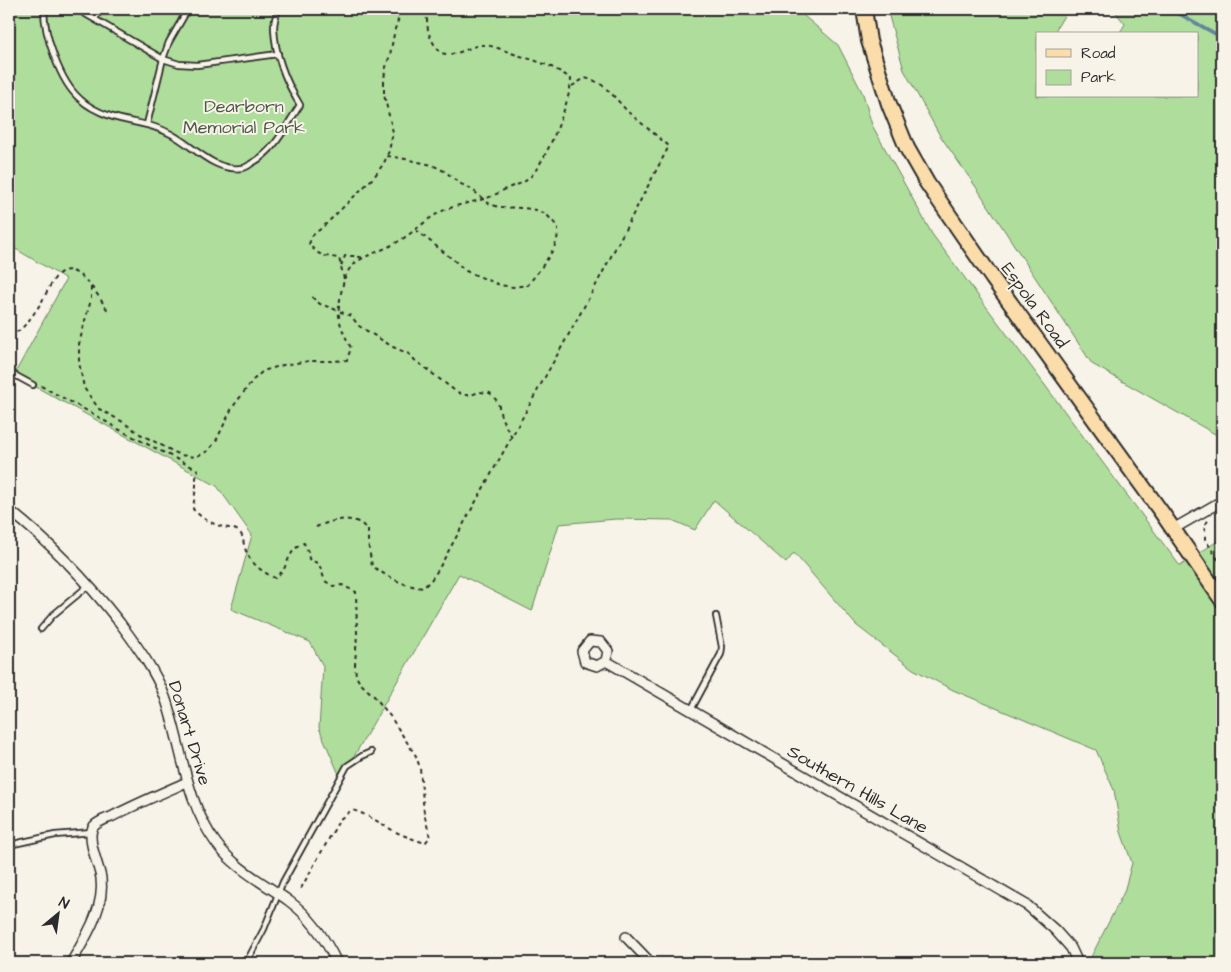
<svg xmlns="http://www.w3.org/2000/svg" width="1231" height="972" font-family="'Architects Daughter',sans-serif">
<style>
.green{fill:#afdd9b;stroke:#6d8463}
.lines{fill:none;stroke-linecap:round;stroke-linejoin:round}
.stream{stroke:#60869a;stroke-width:3}
.service-casing{stroke:#2b2b2b;stroke-width:8}
.minor-casing{stroke:#2b2b2b;stroke-width:12}
.primary-casing{stroke:#2b2b2b;stroke-width:18}
.path{stroke:#2b2b2b;stroke-width:2;stroke-dasharray:4 4;stroke-linecap:butt}
.service{stroke:#f7f3e8;stroke-width:4.5}
.minor{stroke:#f7f3e8;stroke-width:9}
.primary{stroke:#fbdcab;stroke-width:14}
.labels{text-anchor:middle;stroke-width:4;stroke-linejoin:round;paint-order:stroke}
.park-label{font-size:18px;fill:#4c5847;stroke:#f7f3e8}
.street-label{font-size:18px;fill:#2b2b2b;stroke:#f7f3e8}
</style>
<rect width="100%" height="100%" fill="#f7f3e8"/>
<filter id="ink" filterUnits="userSpaceOnUse"><feTurbulence type="fractalNoise" baseFrequency=".02" numOctaves="2"/><feDisplacementMap in="SourceGraphic" scale="10" xChannelSelector="R" yChannelSelector="G"/><feConvolveMatrix kernelMatrix="1 2 1 2 8 2 1 2 1" color-interpolation-filters="sRGB"/></filter>
<g filter="url(#ink)">
<g class="green">
<polygon points="13,9 796,9 838,45 863,94 872,125 932,234 1180,566 1222,538 1222,963 1093,963 1091,957 1124,892 1132,863 1121,832 1114,790 1096,750 953,690 913,669 856,625 794,553 786,563 714,500 695,530 672,520 616,519 559,524 532,611 459,574 341,779 319,728 323,666 310,642 231,609 252,535 217,486 14,375 66,279 9,245 9,17"/>
<polygon points="887,9 1068,9 1053,34 1037,34 1037,96 1197,96 1197,34 1119,34 1125,24 1113,9 1222,9 1222,438 1092,364 978,190 939,134 904,70"/>
</g>
<g class="lines">
<polyline class="stream" points="1170,9 1222,38"/>
<defs>
<g id="service">
<path d="M44,9C44,35 60,82 80,99C88,107 99,112 110,116C130,123 152,123 171,134C194,146 214,172 242,168C246,168 249,165 252,163C275,151 286,126 300,105C286,82 275,54 274,28C274,22 276,15 278,9"/>
<polyline points="77,9 163,59 179,64 197,65 278,54"/>
<polyline points="95,19 100,9"/>
<polyline points="147,124 163,59 169,42 188,9"/>
<polyline points="9,372 33,385"/>
<polyline points="41,629 53,615 88,586"/>
<polyline points="691,710 721,654 722,647 716,616"/>
<polyline points="9,836 12,844"/>
<polyline points="9,845 55,835 92,832"/>
<polyline points="246,963 264,929 283,882 347,766 362,756 371,752"/>
</g>
<g id="minor">
<path d="M9,510C51,543 87,581 120,623C137,646 155,670 165,697C182,745 185,801 216,843C235,869 264,883 289,901C311,917 326,940 337,963"/>
<polyline points="1173,529 1222,501"/>
<polygon points="590,641 601,642 608,651 606,661 597,666 585,662 582,651"/>
<polyline points="606,661 1028,906 1055,930 1071,948 1078,963"/>
<polyline points="626,937 651,963"/>
<path d="M71,963C85,938 105,909 101,878C99,865 85,837 94,826C98,822 105,819 111,817C136,804 162,793 187,782"/>
</g>
<polyline id="primary" points="864,9 869,41 889,104 907,148 927,183 993,279 1162,513 1222,600"/>
</defs>
<use href="#service" class="service-casing"/>
<use href="#minor" class="minor-casing"/>
<use href="#primary" class="primary-casing"/>
<g class="path">
<path d="M387,156L401,158L432,165L446,172L459,183L473,190L486,202L498,207L524,208L536,210L546,214L558,227C558,231 558,236 557,239C554,253 536,274 528,285L513,287L500,285L466,271L456,262L416,230"/>
<polyline points="341,266 345,256 355,256 364,258"/>
<path d="M344,279L339,258C324,256 318,256 309,244L312,236L324,226L374,177L384,163L389,151L393,132L384,95V82L385,70L390,55L395,29L402,9"/>
<path d="M91,287V300L86,317L79,344V362L84,388L99,409L123,422L140,434L180,455L195,457L208,451L216,441L232,408L253,380L263,371L283,365L309,361H333L347,360L351,348C346,338 340,327 339,316C338,308 340,301 341,293C344,279 346,269 358,261C371,253 387,249 399,241C416,231 429,216 447,209C460,204 474,202 487,198C494,196 501,191 508,188C515,185 522,184 528,179C545,165 571,100 571,79C553,65 533,60 511,53C503,50 494,46 485,45C475,44 466,51 456,53C451,55 445,54 441,53C435,46 430,39 428,30C427,23 427,16 425,9"/>
<polyline points="312,297 320,304 334,309 351,316 359,326 393,347 409,354 412,358 454,390 463,395 471,395 479,392 490,393 498,402 501,417 512,438"/>
<path d="M9,335C13,334 17,332 20,330C28,323 35,312 41,303C51,286 59,256 83,278C94,287 101,301 109,312"/>
<path d="M41,386L95,415L118,429L198,470L196,478V486L193,509C201,518 210,523 223,527C227,528 234,528 238,531C243,535 243,539 244,545C248,561 260,571 275,578C278,575 282,572 284,569C289,558 292,548 304,543L308,552L309,559L319,564L325,581L333,586L342,585L356,592L357,633L355,665L356,676L360,683L375,697L390,716L416,756L420,768L424,813L430,837L425,843C416,840 407,837 398,833C382,825 370,815 352,810L340,819L300,890"/>
<polyline points="1208,521 1205,524 1205,539 1222,566"/>
<path d="M316,527C328,522 344,516 358,522C361,523 365,527 368,530V543L372,566C390,578 401,585 423,588L431,580L438,570L596,285L669,146L628,112L611,93L602,85L595,81L585,78L572,86"/>
</g>
<use href="#service" class="service"/>
<use href="#minor" class="minor"/>
<use href="#primary" class="primary"/>
</g>
</g>
<g class="labels">
<g class="park-label">
<text x="244" y="112">Dearborn<tspan x="244" dy="21">Memorial Park</tspan></text>
</g>
<g class="street-label">
<text transform="translate(1035 305) rotate(54)" y="6">Espola Road</text>
<text transform="translate(190 733) rotate(73)" y="6">Donart Drive</text>
<text transform="translate(858 789) rotate(30)" y="6">Southern Hills Lane</text>
</g>
</g>
<rect width="1231" height="972" fill="none" stroke="#f7f3e8" stroke-width="30"/>
<rect x="15" y="15" width="1201" height="942" fill="none" stroke="#2b2b2b" stroke-width="2" filter="url(#ink)"/>
<rect x="1036" y="32" width="162" height="65" fill="#f7f3e8" stroke="#a5a39c"/>
<rect x="1046" y="49" width="25" height="8" fill="#fbdcab" stroke="#a5a39c"/>
<text x="1081" y="58" font-size="15" fill="#2b2b2b">Road</text>
<rect x="1046" y="70" width="25" height="15" fill="#afdd9b" stroke="#a5a39c"/>
<text x="1081" y="82" font-size="15" fill="#2b2b2b">Park</text>
<g transform="translate(58 914) rotate(29)" stroke="#f7f3e8" stroke-width="4" paint-order="stroke">
<path d="M0-4L9 19L0 12L-9 19Z" fill="#2b2b2b"/>
<text y="-8" font-size="14" font-weight="bold" text-anchor="middle" fill="#2b2b2b">N</text>
</g>
</svg>
